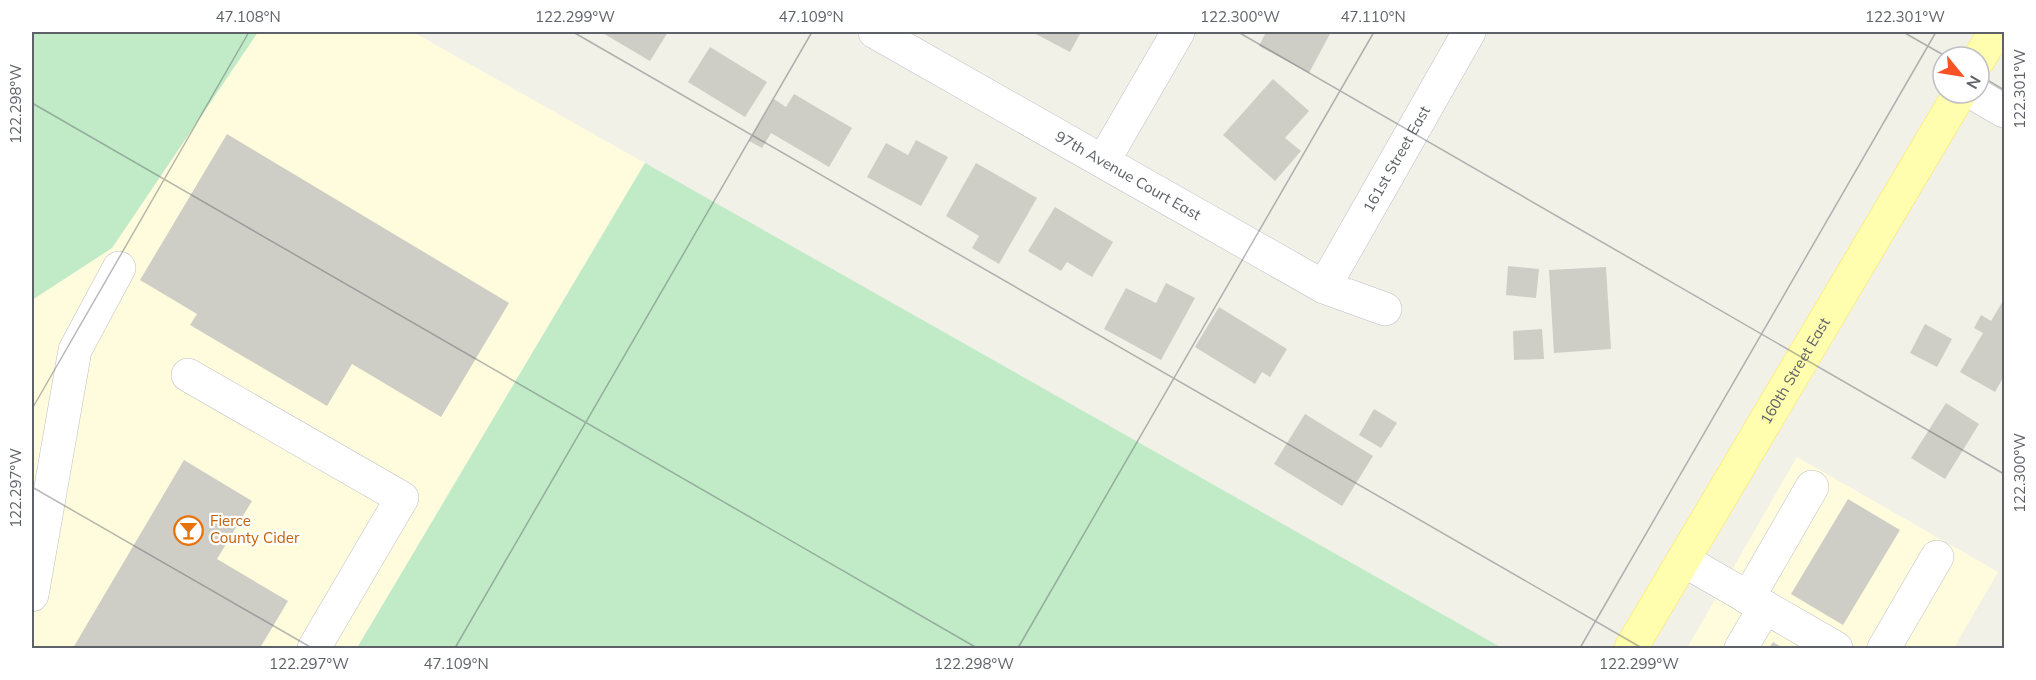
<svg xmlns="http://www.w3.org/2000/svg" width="2036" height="680" font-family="Mulish,sans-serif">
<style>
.commercial{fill:#fffcde}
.green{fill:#c1ebc7}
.building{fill:#cfcec6}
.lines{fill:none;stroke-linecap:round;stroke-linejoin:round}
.minor-casing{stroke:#bebfc6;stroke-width:34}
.major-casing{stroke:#fee653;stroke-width:34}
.minor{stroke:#fff;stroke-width:33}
.major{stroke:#fffdae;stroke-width:33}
.ticks{fill:none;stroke:#5e6168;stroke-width:1.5;stroke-opacity:0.45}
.labels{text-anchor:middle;stroke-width:4.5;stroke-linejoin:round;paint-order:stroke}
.street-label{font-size:15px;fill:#5e6168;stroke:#fff}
.food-label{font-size:15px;fill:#c56008;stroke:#fff;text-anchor:start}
.neatline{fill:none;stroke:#5e6168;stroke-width:2}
.ticks-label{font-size:15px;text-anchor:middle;fill:#5e6168}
</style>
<rect width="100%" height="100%" fill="#f1f1e7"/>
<g class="commercial">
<polygon points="258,32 413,32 645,163 357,648 32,648 32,300 112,248"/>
<polygon points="1797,457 1998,572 1954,648 1687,648"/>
</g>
<g class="green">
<polygon points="32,32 258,32 112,248 32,300"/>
<polygon points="645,163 1502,648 357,648"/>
</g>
<g class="building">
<polygon points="601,32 668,32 650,61"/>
<polygon points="1032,32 1081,32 1070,52"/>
<polygon points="1266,32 1331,32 1309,73 1259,46"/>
<polygon points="710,47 767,82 745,117 688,82"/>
<polygon points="1273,79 1309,111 1285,138 1301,151 1275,181 1223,135"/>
<polygon points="794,94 852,128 829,167 771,133 762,148 749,141 774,99 786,107"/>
<polygon points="227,134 509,303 441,417 352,364 327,406 190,325 197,314 140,280"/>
<polygon points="916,140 948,157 921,206 867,177 886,143 908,155"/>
<polygon points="976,163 1037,198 999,264 972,248 979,236 946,216"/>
<polygon points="1055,207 1113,242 1092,277 1067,262 1061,271 1028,251"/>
<polygon points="1508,266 1539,269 1536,298 1506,295"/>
<polygon points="1606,267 1611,349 1554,353 1549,270"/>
<polygon points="1166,283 1195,298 1161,360 1104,329 1126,288 1156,303"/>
<polygon points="2003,301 2004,376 1995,392 1960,372 1983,333 1974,328 1981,315 1991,321"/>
<polygon points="1219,307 1287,349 1270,377 1262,372 1255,384 1195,347"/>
<polygon points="1925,324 1952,339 1937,367 1910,353"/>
<polygon points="1542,329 1544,359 1514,360 1513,331"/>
<polygon points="1946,403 1979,424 1945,479 1911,458"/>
<polygon points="1374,409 1397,423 1381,448 1359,435"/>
<polygon points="1305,414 1373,456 1342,506 1274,464"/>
<polygon points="184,460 252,501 217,559 288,601 260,648 73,648"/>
<polygon points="1848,499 1900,530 1843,625 1791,594"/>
<polygon points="1773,642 1783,648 1769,648"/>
</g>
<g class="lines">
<defs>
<g id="minor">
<path id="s1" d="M875,32L1324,287L1385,309"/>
<polyline points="1973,93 2004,111"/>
<polyline points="1104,160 1178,32"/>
<path id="s2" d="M1324,287L1469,32"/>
<polyline points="188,375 402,498 314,648"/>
<polyline points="1683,560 1836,648"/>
<polyline points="32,595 75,350 119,268"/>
<polyline points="1748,598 1812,487"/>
<polyline points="1741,648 1765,607"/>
<polyline points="1884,648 1937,557"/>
</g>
<g id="major">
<polyline points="1979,59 1995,32"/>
<path id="s3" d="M1631,648L1960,93"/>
</g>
</defs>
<use href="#minor" class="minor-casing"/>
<use href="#major" class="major-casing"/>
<use href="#minor" class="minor"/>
<use href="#major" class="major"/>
</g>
<path class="ticks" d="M573,32L1642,648M1238,32L2004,474M1903,32L1947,57M1979,75L2004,90M32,103L977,648M32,409L249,32M32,487L312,648M455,648L812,32M1018,648L1374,32M1580,648L1936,32"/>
<defs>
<symbol id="bar-ring" viewBox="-11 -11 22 22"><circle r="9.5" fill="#fff" stroke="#e8710a" stroke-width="1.5"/><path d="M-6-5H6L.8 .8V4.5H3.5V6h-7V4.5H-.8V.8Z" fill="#e8710a"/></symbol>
</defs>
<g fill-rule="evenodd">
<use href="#bar-ring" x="172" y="514" width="33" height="33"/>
</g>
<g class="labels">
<g class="street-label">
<text dy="5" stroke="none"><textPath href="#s2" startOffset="147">161st Street East</textPath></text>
<text dy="5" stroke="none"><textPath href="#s1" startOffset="291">97th Avenue Court East</textPath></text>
<text dy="5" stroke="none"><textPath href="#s3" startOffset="322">160th Street East</textPath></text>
</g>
<g class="food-label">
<text x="210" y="526">Fierce<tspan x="210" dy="17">County Cider</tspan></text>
</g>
</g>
<rect width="2036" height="680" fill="none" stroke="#ffffff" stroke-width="66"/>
<g transform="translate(1961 75) rotate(120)"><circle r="28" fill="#ffffff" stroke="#bfc0c3" stroke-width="1.5"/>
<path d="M0-4.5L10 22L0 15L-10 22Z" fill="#f95325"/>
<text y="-9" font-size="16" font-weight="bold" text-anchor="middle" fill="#5e6168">N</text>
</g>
<rect x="33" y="33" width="1970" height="614" class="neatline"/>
<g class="ticks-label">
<text x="248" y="22">47.108°N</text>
<text x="575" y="22">122.299°W</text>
<text x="811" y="22">47.109°N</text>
<text x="1240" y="22">122.300°W</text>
<text x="1373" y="22">47.110°N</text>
<text x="1905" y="22">122.301°W</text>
<text transform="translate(2020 89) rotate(-90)" y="5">122.301°W</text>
<text transform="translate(16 104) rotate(-90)" y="5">122.298°W</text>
<text transform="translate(2020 473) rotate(-90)" y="5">122.300°W</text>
<text transform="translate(16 488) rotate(-90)" y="5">122.297°W</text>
<text x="309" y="669">122.297°W</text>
<text x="456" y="669">47.109°N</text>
<text x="974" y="669">122.298°W</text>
<text x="1639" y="669">122.299°W</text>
</g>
</svg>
